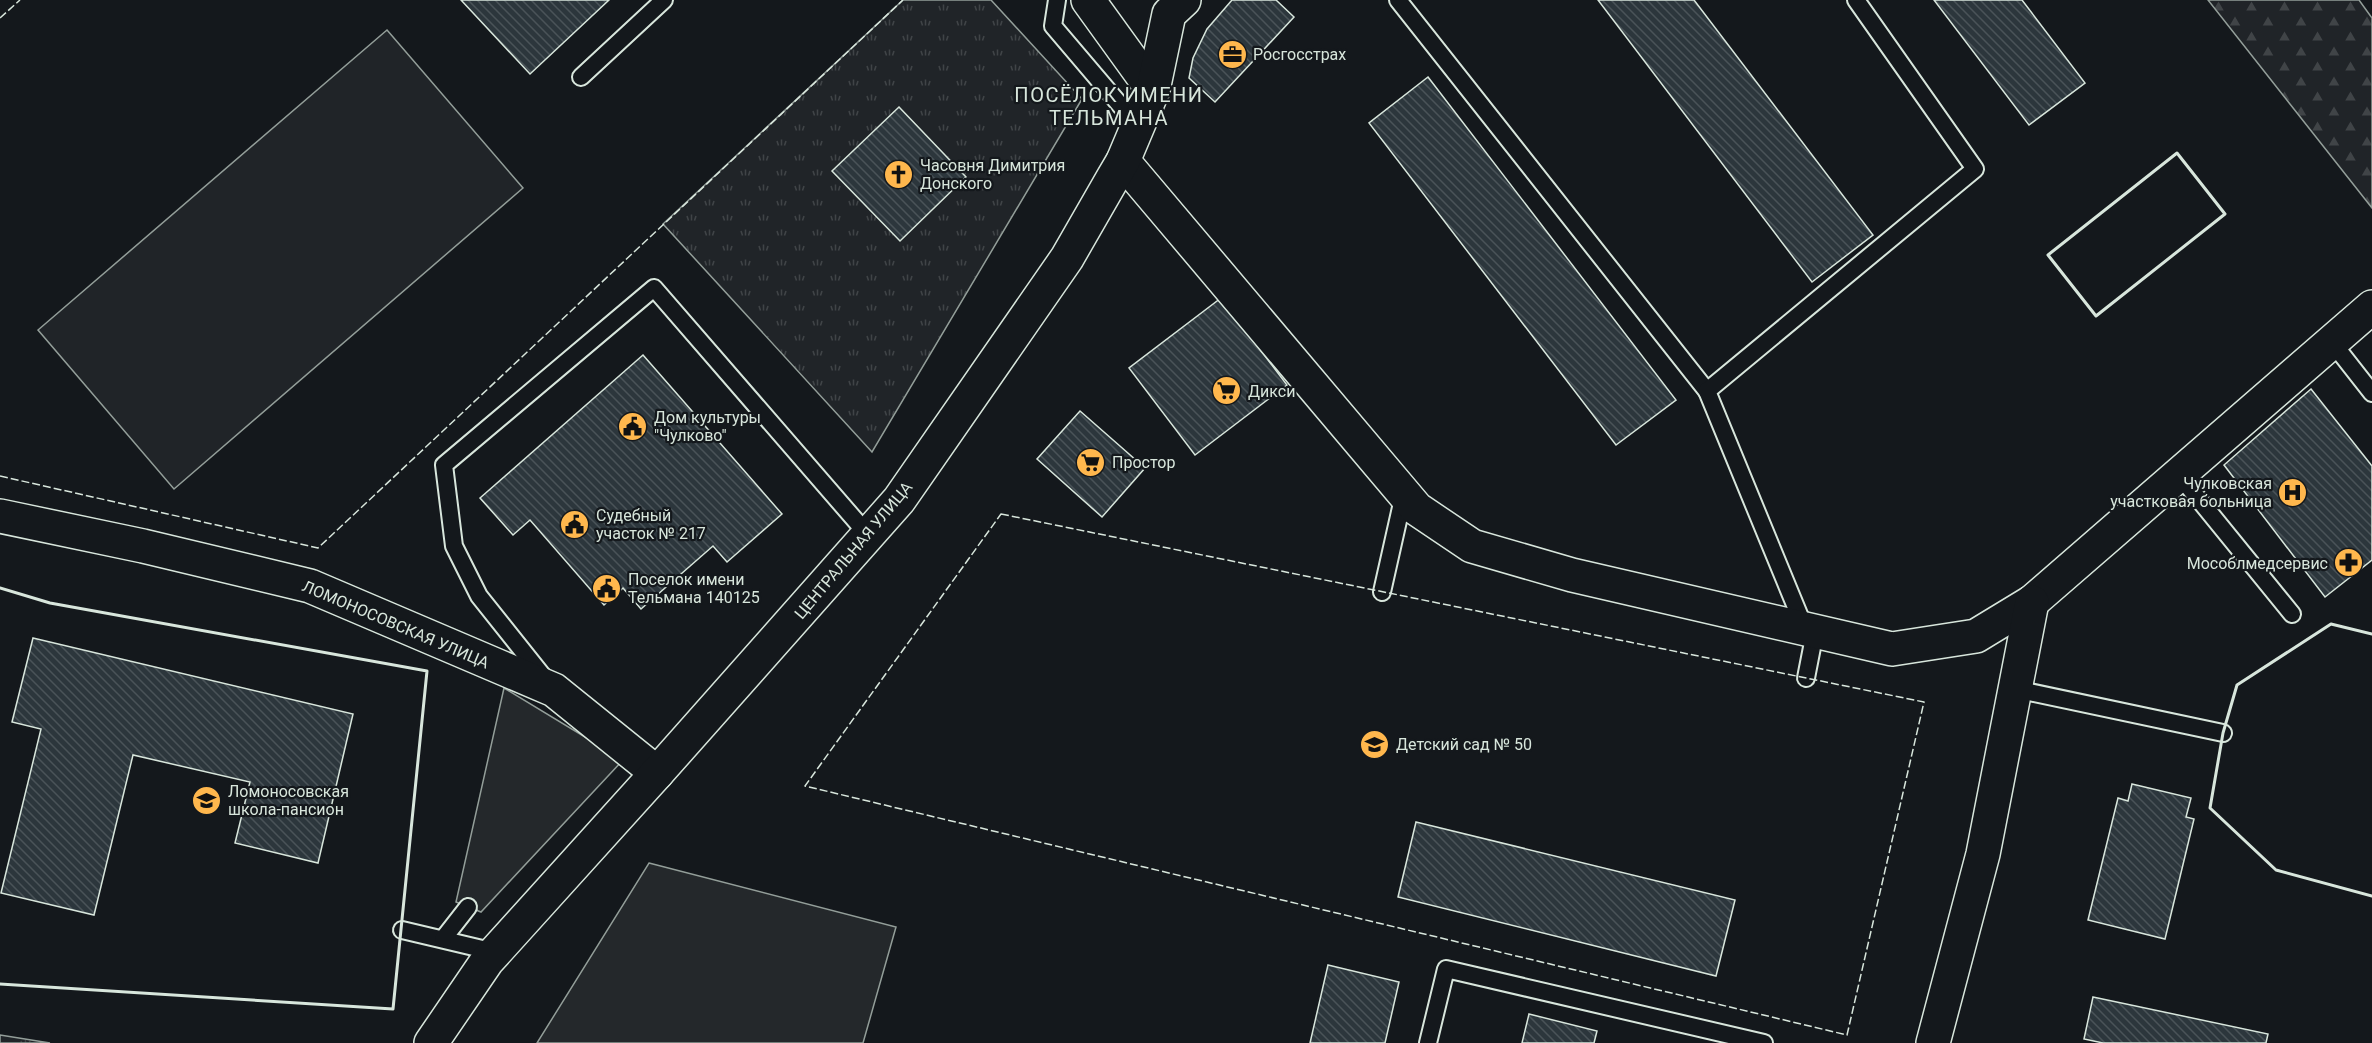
<svg xmlns="http://www.w3.org/2000/svg" width="2372" height="1043" font-family="Roboto,sans-serif">
<style>
.grass{fill:url(#grass-tufts);stroke:#939e99;stroke-width:1.5}
.forest{fill:url(#forest-firs);stroke:#939e99;stroke-width:1.5}
.pitch{fill:#202428;stroke:#939e99;stroke-width:1.5}
.parking{fill:#24282b;stroke:#939e99;stroke-width:1.5}
.building{fill:url(#building-back-hatch);stroke:#d8e6dc;stroke-width:1.5}
.lines{fill:none;stroke-linecap:round;stroke-linejoin:round}
.service-casing{stroke:#d8e6dc;stroke-width:20}
.minor-casing{stroke:#d8e6dc;stroke-width:36}
.service{stroke:#14181c;stroke-width:16}
.minor{stroke:#14181c;stroke-width:33}
.fence{stroke:#d8e6dc;stroke-width:1.5;stroke-dasharray:8 3;stroke-linecap:butt}
.wall{stroke:#d8e6dc;stroke-width:3}
.labels{text-anchor:middle;stroke-width:4.5;stroke-linejoin:round;paint-order:stroke}
.poi-label{font-size:16px;fill:#d8e6dc;stroke:#14181c;text-anchor:start}
.street-label{font-size:16px;fill:#d8e6dc;stroke:#14181c}
.quarter-label{font-size:20px;letter-spacing:1.5px;fill:#d8e6dc;stroke:#14181c}
</style>
<defs>
<pattern id="grass-tufts" width="24" height="20" patternUnits="userSpaceOnUse" patternTransform="scale(1.5)"><rect width="24" height="20" fill="#202428"/><path d="M3 7l-1-3M5 7V3M7 7l1-3M15 17l-1-3M17 17v-4M19 17l1-3" fill="none" stroke="#404447"/></pattern>
<pattern id="forest-firs" width="22" height="20" patternUnits="userSpaceOnUse" patternTransform="scale(1.5)"><rect width="22" height="20" fill="#202428"/><path d="M5 1l3.5 6h-7zM16 11l3.5 6h-7z" fill="#404447"/></pattern>
<pattern id="building-back-hatch" width="6" height="6" patternUnits="userSpaceOnUse" patternTransform="scale(1.5)"><rect width="6" height="6" fill="#2c363c"/><path d="M-1 5l2 2M0 0l6 6M5-1l2 2" fill="none" stroke="#4a5358"/></pattern>
</defs>
<rect width="100%" height="100%" fill="#14181c"/>
<g class="grass">
<polygon points="903,0 991,0 1082,99 872,452 663,224"/>
<polygon points="0,1035 50,1043 0,1043"/>
</g>
<polygon class="forest" points="2208,0 2359,0 2372,18 2372,208"/>
<polygon class="pitch" points="387,30 523,188 174,489 38,330"/>
<g class="parking">
<polygon points="504,688 623,760 481,912 456,902"/>
<polygon points="649,863 896,927 863,1043 537,1043"/>
</g>
<g class="building">
<polygon points="461,0 609,0 530,74"/>
<polygon points="1232,0 1276,0 1294,17 1215,102 1189,78 1193,58 1207,29"/>
<polygon points="1598,0 1694,0 1873,235 1812,282"/>
<polygon points="1934,0 2022,0 2085,83 2029,125"/>
<polygon points="1428,77 1676,400 1616,445 1369,123"/>
<polygon points="899,107 966,177 900,241 832,171"/>
<polygon points="1221,298 1287,385 1195,455 1129,368"/>
<polygon points="643,355 782,514 727,562 713,546 641,609 623,588 604,605 530,520 513,535 480,498"/>
<polygon points="2311,389 2372,466 2372,560 2325,597 2224,465"/>
<polygon points="1080,411 1145,468 1102,517 1037,459"/>
<polygon points="33,638 353,714 318,863 235,843 250,782 133,755 94,915 1,893 41,729 12,722"/>
<polygon points="2132,784 2191,798 2186,817 2194,819 2165,939 2088,920 2118,798 2128,801"/>
<polygon points="1416,822 1735,900 1716,976 1398,897"/>
<polygon points="1328,965 1399,982 1385,1043 1310,1043"/>
<polygon points="2093,997 2268,1034 2266,1043 2103,1043 2084,1039"/>
<polygon points="1529,1014 1597,1031 1594,1043 1522,1043"/>
</g>
<g class="lines">
<defs>
<g id="service">
<polyline points="1057,0 1053,26 1138,126"/>
<polyline points="1398,0 1707,391"/>
<polyline points="581,77 664,0"/>
<polyline points="2332,342 2372,393"/>
<polyline points="2179,475 2292,614"/>
<polyline points="1382,592 1404,494"/>
<polyline points="1805,629 1707,391 1975,169 1856,0"/>
<polyline points="1806,678 1815,632"/>
<polyline points="546,680 479,596 454,546 444,465 654,288 869,536"/>
<polyline points="2015,689 2223,733"/>
<polyline points="402,930 495,952"/>
<polyline points="443,939 468,907"/>
<polyline points="1428,1043 1446,969 1764,1043"/>
</g>
<g id="minor">
<polyline points="1088,0 1153,90"/>
<polyline points="1123,161 1417,509 1472,546 1572,575 1892,649 1976,636 2032,602 2372,307"/>
<polyline points="0,516 143,546 310,586 554,690 657,773"/>
<polyline points="431,1043 487,961 657,773 899,500 1067,258 1113,178 1123,161 1153,90 1169,14 1184,0"/>
<polyline points="1933,1043 1983,854 2032,602"/>
</g>
</defs>
<use href="#service" class="service-casing"/>
<use href="#minor" class="minor-casing"/>
<use href="#service" class="service"/>
<use href="#minor" class="minor"/>
<g class="fence">
<polyline points="0,18 20,0"/>
<polyline points="0,476 318,548 903,0"/>
<polygon points="1001,514 1924,702 1847,1035 805,786"/>
</g>
<g class="wall">
<polygon points="2177,153 2225,214 2096,316 2048,255"/>
<polyline points="0,588 50,603 427,671 393,1009 0,984"/>
<polyline points="2372,634 2331,624 2237,685 2223,733 2210,808 2276,870 2372,896"/>
</g>
</g>
<defs>
<symbol id="office-disc" viewBox="-11 -11 22 22"><circle r="9.5" fill="#ffb74d" stroke="#14181c"/><path d="M-6-3h4V-5.5h4V-3h4V5H-6ZM-1-4.5V-3h2v-1.5ZM-6 0V1H6V0Z" fill="#111"/></symbol>
<symbol id="church-disc" viewBox="-11 -11 22 22"><circle r="9.5" fill="#ffb74d" stroke="#14181c"/><path d="M-1.2-6h2.4v3.5h3.3v2.4h-3.3V6h-2.4V-.1h-3.3v-2.4h3.3Z" fill="#111"/></symbol>
<symbol id="supermarket-disc" viewBox="-11 -11 22 22"><circle r="9.5" fill="#ffb74d" stroke="#14181c"/><path d="M-6-5.5h2.5l.6 2H6L4.5 2H-2.5L-4.4-4H-6ZM-1.5 3.2a1.3 1.3 0 1 0 .1 0ZM3 3.2a1.3 1.3 0 1 0 .1 0Z" fill="#111"/></symbol>
<symbol id="civic-disc" viewBox="-11 -11 22 22"><circle r="9.5" fill="#ffb74d" stroke="#14181c"/><path d="M-.6-6.5H3V-4.5H.6V-3L4-1V1h2V6H-6V1h2V-1L-.6-3ZM-1.2 2.5V6h2.4V2.5Z" fill="#111"/></symbol>
<symbol id="hospital-disc" viewBox="-11 -11 22 22"><circle r="9.5" fill="#ffb74d" stroke="#14181c"/><path d="M-5-5h3v3.5h4V-5h3V5h-3V1.5h-4V5h-3Z" fill="#111"/></symbol>
<symbol id="pharmacy-disc" viewBox="-11 -11 22 22"><circle r="9.5" fill="#ffb74d" stroke="#14181c"/><path d="M-2-6h4v4h4v4h-4v4h-4v-4h-4v-4h4Z" fill="#111"/></symbol>
<symbol id="school-disc" viewBox="-11 -11 22 22"><circle r="9.5" fill="#ffb74d" stroke="#14181c"/><path d="M0-5L7-2L0 1L-7-2ZM-4 1L0 2.5L4 1V4Q0 6-4 4Z" fill="#111"/></symbol>
</defs>
<g fill-rule="evenodd">
<use href="#office-disc" x="1216" y="38" width="33" height="33"/>
<use href="#church-disc" x="882" y="158" width="33" height="33"/>
<use href="#supermarket-disc" x="1210" y="374" width="33" height="33"/>
<use href="#civic-disc" x="616" y="410" width="33" height="33"/>
<use href="#supermarket-disc" x="1074" y="446" width="33" height="33"/>
<use href="#hospital-disc" x="2276" y="476" width="33" height="33"/>
<use href="#civic-disc" x="558" y="508" width="33" height="33"/>
<use href="#pharmacy-disc" x="2332" y="546" width="33" height="33"/>
<use href="#civic-disc" x="590" y="572" width="33" height="33"/>
<use href="#school-disc" x="1358" y="728" width="33" height="33"/>
<use href="#school-disc" x="190" y="784" width="33" height="33"/>
</g>
<g class="labels">
<g class="poi-label">
<text x="1253" y="60">Росгосстрах</text>
<text x="920" y="171">Часовня Димитрия<tspan x="920" dy="18">Донского</tspan></text>
<text x="1248" y="397">Дикси</text>
<text x="654" y="423">Дом культуры<tspan x="654" dy="18">"Чулково"</tspan></text>
<text x="1112" y="468">Простор</text>
<text x="2272" y="489" text-anchor="end">Чулковская<tspan x="2272" dy="18">участковая больница</tspan></text>
<text x="596" y="521">Судебный<tspan x="596" dy="18">участок № 217</tspan></text>
<text x="2328" y="569" text-anchor="end">Мособлмедсервис</text>
<text x="628" y="585">Поселок имени<tspan x="628" dy="18">Тельмана 140125</tspan></text>
<text x="1396" y="750">Детский сад № 50</text>
<text x="228" y="797">Ломоносовская<tspan x="228" dy="18">школа-пансион</tspan></text>
</g>
<g class="street-label">
<text transform="translate(853 550) rotate(-50)" y="6">ЦЕНТРАЛЬНАЯ УЛИЦА</text>
<text transform="translate(396 624) rotate(23)" y="6">ЛОМОНОСОВСКАЯ УЛИЦА</text>
</g>
<g class="quarter-label">
<text x="1109" y="102">ПОСЁЛОК ИМЕНИ<tspan x="1109" dy="23">ТЕЛЬМАНА</tspan></text>
</g>
</g>
</svg>
